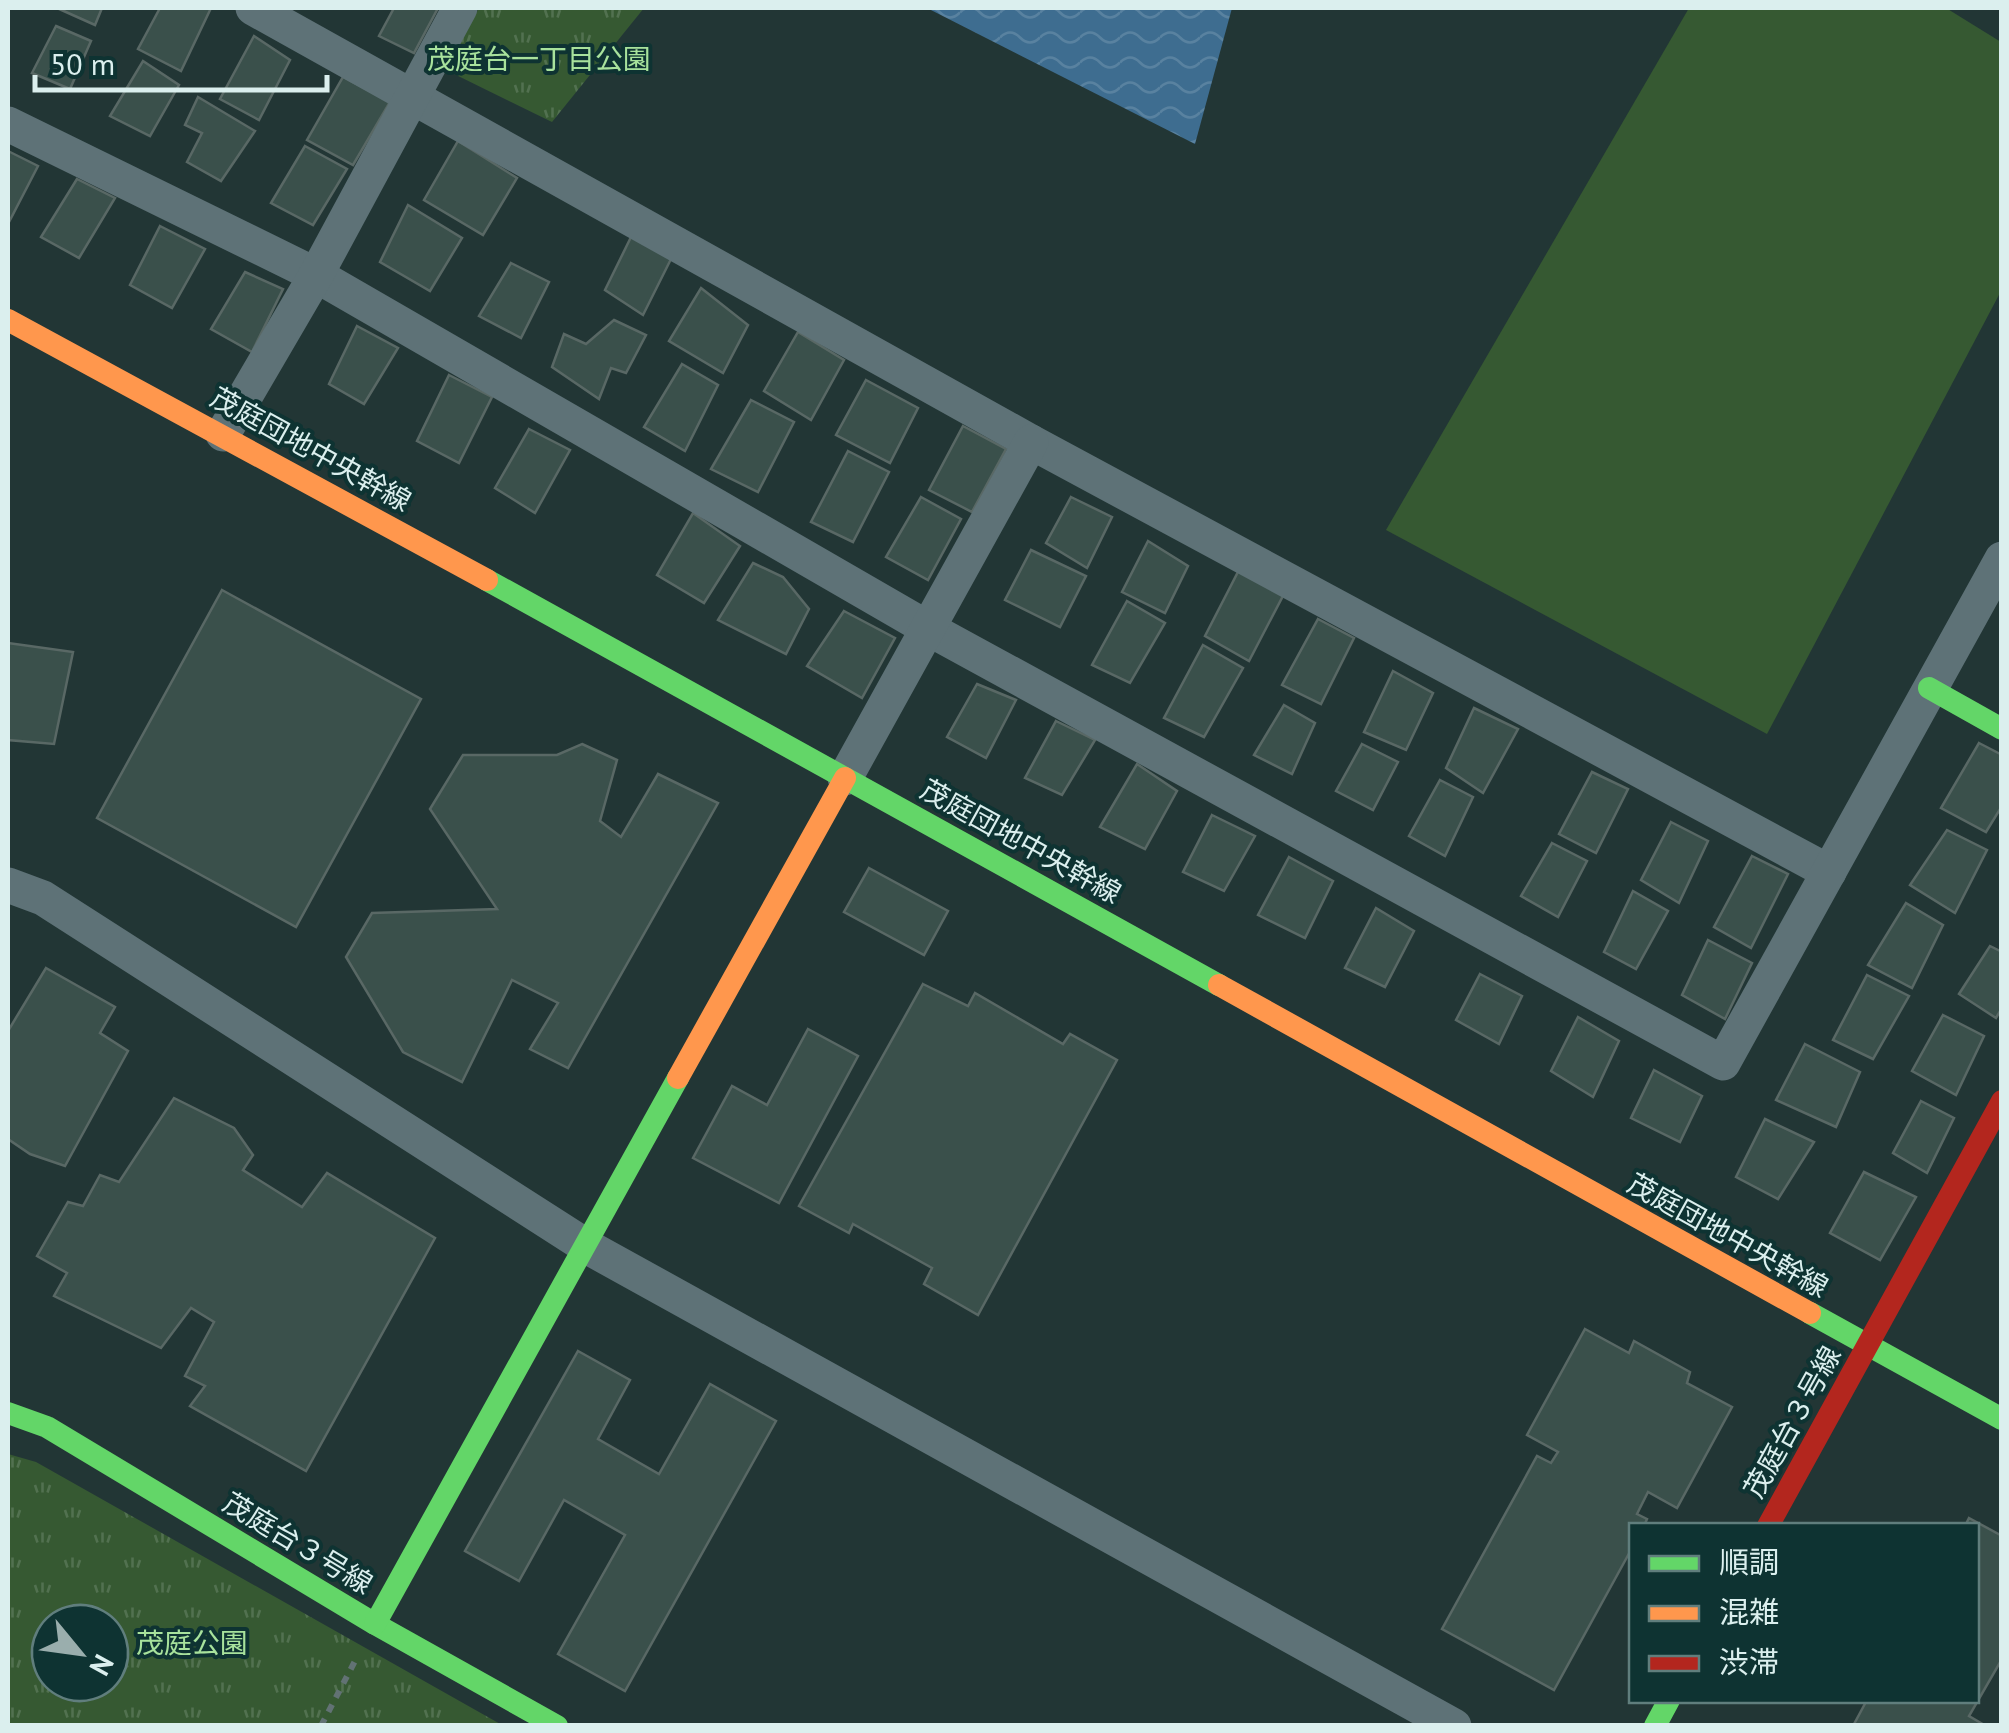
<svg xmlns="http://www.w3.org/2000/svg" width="2009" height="1733" font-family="'PT Sans','Noto Sans JP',sans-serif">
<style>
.park{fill:url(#park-tufts);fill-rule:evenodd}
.garden{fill:#365932}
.water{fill:url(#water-waves)}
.building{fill:#3a504b;stroke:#596865;stroke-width:2.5}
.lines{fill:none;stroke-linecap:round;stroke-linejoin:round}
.path{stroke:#627274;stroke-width:6;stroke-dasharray:8 8;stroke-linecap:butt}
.street{stroke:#5e7277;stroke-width:35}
.fast{stroke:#63d668;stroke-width:22}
.slow{stroke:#ff974d;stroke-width:22}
.jam{stroke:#b3261e;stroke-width:22}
.labels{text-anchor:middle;stroke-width:8;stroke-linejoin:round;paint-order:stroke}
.park-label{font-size:28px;fill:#a8e29c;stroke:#0e3332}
.street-label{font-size:28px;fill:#dbefee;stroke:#0e3332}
</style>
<defs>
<pattern id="park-tufts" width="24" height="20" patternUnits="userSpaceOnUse" patternTransform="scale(2.5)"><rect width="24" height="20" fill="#365932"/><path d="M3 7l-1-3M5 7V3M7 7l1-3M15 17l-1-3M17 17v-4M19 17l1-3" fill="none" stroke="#527150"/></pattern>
<pattern id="water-waves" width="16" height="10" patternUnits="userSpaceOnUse" patternTransform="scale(2.5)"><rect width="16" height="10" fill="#3e6d90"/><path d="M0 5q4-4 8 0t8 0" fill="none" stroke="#5982a0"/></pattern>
</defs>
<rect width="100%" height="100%" fill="#223635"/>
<g class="park">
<polygon points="479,8 644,8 552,122 446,70"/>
<path d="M8,1454L36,1462L502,1725H8ZM50,1623H110V1683H50Z"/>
</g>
<polygon class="garden" points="1689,8 1946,8 2001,42 2001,291 1767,734 1386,530"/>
<polygon class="water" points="927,8 1232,8 1195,144"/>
<g class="building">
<polygon points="57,8 102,8 95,25"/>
<polygon points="160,8 211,8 181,71 138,49"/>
<polygon points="394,8 438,8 414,53 379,36"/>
<polygon points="56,26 91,41 70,89 32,73"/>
<polygon points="254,36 290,60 259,120 220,99"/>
<polygon points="143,61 179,85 150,136 110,116"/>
<polygon points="343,77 390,102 353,165 307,140"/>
<polygon points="198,97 255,131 221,181 187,162 202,133 185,125"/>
<polygon points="458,141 517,178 483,235 424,200"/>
<polygon points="305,146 347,169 313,225 271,203"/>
<polygon points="8,151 38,166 8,224"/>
<polygon points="77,179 115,198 79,258 41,237"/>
<polygon points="408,205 462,238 430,291 380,262"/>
<polygon points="160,226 205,249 172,308 130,285"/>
<polygon points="632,235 671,259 643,315 605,290"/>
<polygon points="511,263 549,282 521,338 479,316"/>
<polygon points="245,272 283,289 252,352 211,329"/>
<polygon points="701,288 748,325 723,373 669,341"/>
<polygon points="614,320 646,335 626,373 611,368 599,399 552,367 564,334 586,344"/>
<polygon points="357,326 398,348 364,404 329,384"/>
<polygon points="798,332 844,360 811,420 764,391"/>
<polygon points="682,364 718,385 685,451 644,427"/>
<polygon points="449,375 492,397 459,463 417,441"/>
<polygon points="866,380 918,408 890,463 836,435"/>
<polygon points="751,400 794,422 758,492 711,469"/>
<polygon points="963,426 1006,449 972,512 929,490"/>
<polygon points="529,429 570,450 535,513 495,488"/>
<polygon points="848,451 889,472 853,542 811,522"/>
<polygon points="921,497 961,519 928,580 886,557"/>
<polygon points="1071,497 1112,517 1087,568 1046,543"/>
<polygon points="693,513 740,546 704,603 657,575"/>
<polygon points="1148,541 1188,566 1165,613 1122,592"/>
<polygon points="1031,550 1086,576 1060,627 1005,600"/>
<polygon points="753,563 783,577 809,609 786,654 718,620"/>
<polygon points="1239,570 1285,592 1249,661 1205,636"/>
<polygon points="222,590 421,699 296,927 97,818"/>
<polygon points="1127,601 1165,623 1130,683 1092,665"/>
<polygon points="844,611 895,638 862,698 807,666"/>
<polygon points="1318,619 1354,638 1321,704 1282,685"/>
<polygon points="8,643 73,652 54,744 8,740"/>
<polygon points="1203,645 1243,668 1204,737 1164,718"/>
<polygon points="1393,671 1433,693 1406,750 1364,732"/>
<polygon points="977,684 1016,700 986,758 947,737"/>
<polygon points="1284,705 1315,723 1292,774 1254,755"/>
<polygon points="1474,708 1518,729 1483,793 1446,768"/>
<polygon points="1056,721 1095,740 1062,795 1025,778"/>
<polygon points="1979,743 2002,755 2002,806 1986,832 1941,808"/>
<polygon points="582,744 617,760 600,821 621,837 658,774 718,803 568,1068 530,1049 558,1003 512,980 462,1082 403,1052 346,957 372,913 497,909 430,809 463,755 557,755"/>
<polygon points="1362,744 1398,762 1373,810 1336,791"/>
<polygon points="1137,764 1177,791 1145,849 1100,827"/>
<polygon points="1592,772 1628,789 1596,853 1559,834"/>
<polygon points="1440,780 1473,797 1445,856 1409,836"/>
<polygon points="1212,815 1255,836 1224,891 1183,872"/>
<polygon points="1671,822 1708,841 1679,903 1641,880"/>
<polygon points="1947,830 1987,850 1955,913 1910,885"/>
<polygon points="1552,843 1587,861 1558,917 1521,896"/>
<polygon points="1752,856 1788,874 1751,948 1714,927"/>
<polygon points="1289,857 1333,881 1305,938 1258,915"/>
<polygon points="869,868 948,911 924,955 844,912"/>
<polygon points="1633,891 1668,911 1636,969 1604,952"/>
<polygon points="1906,903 1943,925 1912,988 1868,965"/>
<polygon points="1376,908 1414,931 1385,987 1345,968"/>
<polygon points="1708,940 1752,963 1725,1019 1682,995"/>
<polygon points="1990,946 2002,952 2002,1008 1996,1018 1959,994"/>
<polygon points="46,968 115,1007 100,1033 128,1051 65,1166 30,1154 8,1139 8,1031"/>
<polygon points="1480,974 1522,996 1499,1044 1456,1020"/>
<polygon points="1867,975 1909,996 1873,1059 1833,1040"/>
<polygon points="923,984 968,1006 975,993 1063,1044 1070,1034 1117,1060 978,1315 924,1284 932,1268 853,1224 849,1233 799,1206"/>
<polygon points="1943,1015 1984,1036 1956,1095 1912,1071"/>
<polygon points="1578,1017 1619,1041 1593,1097 1551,1071"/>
<polygon points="808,1029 858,1056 779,1203 693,1158 732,1086 767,1105"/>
<polygon points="1805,1044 1860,1072 1836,1127 1776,1100"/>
<polygon points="1654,1070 1702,1096 1680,1142 1631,1118"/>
<polygon points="174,1098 234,1128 253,1155 243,1170 302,1207 327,1173 435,1238 306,1471 190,1406 205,1386 185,1376 214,1322 191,1308 161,1348 54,1296 67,1273 37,1256 68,1202 83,1206 100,1175 119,1182"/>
<polygon points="1921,1101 1954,1118 1927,1173 1893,1153"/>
<polygon points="1765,1119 1814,1142 1778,1199 1736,1177"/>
<polygon points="1864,1172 1916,1197 1880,1260 1830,1233"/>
<polygon points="1585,1329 1629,1353 1634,1341 1690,1372 1687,1383 1732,1407 1677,1508 1648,1492 1637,1514 1647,1519 1644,1526 1632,1526 1632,1548 1554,1690 1442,1629 1537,1456 1551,1463 1558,1452 1527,1435"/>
<polygon points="578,1351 630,1380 598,1439 659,1474 710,1384 776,1421 625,1691 558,1654 625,1535 564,1500 519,1581 465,1551"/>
<polygon points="1969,1518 2002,1536 2002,1659 1969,1716 1986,1726 1853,1726 1867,1700 1976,1700 1976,1526 1965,1526"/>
</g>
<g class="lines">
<polyline class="path" points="321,1726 355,1661"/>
<g class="street">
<polyline points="253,8 1031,442 1829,872"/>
<polyline points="8,124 316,275 929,629 1723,1063 2002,559"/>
<polyline points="223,434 316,275 460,8"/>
<polyline points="845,778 1031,442"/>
<polyline points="8,885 43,898 586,1246 1454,1726"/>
</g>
<g class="fast">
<polyline points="487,580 1219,985"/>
<polyline points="1929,688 2002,729"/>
<polyline points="1810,1313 2002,1419"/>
<polyline points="8,1413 47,1427 375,1624 557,1726"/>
<polyline points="375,1624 678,1078"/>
<polyline points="1655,1726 1669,1700"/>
</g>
<g class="slow">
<polyline points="8,320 487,580"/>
<polyline points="1219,985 1810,1313"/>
<polyline points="678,1078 845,778"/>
</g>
<polyline class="jam" points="1768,1526 2002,1101"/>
</g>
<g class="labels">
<g class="park-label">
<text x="539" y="69">茂庭台一丁目公園</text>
<text x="192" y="1653">茂庭公園</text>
</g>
<g class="street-label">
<text transform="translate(311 449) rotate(29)" y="10">茂庭団地中央幹線</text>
<text transform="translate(1021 841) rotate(29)" y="10">茂庭団地中央幹線</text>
<text transform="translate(1728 1235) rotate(29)" y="10">茂庭団地中央幹線</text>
<text transform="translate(1792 1422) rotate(-61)" y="10">茂庭台３号線</text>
<text transform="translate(298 1543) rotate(31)" y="10">茂庭台３号線</text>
</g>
</g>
<rect width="2009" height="1733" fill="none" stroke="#dbefee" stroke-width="20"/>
<rect x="1629" y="1523" width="350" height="180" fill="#0e3332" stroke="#607e7d" stroke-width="2.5"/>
<rect x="1649" y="1556" width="50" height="15" fill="#63d668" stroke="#607e7d" stroke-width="2.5"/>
<text x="1719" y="1573" font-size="30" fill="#dbefee">順調</text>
<rect x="1649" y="1606" width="50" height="15" fill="#ff974d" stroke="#607e7d" stroke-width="2.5"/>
<text x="1719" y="1623" font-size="30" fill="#dbefee">混雑</text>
<rect x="1649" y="1656" width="50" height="15" fill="#b3261e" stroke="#607e7d" stroke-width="2.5"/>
<text x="1719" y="1673" font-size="30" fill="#dbefee">渋滞</text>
<g transform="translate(80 1653) rotate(119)"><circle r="48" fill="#0e3332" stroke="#607e7d" stroke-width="2.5"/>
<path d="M0-8L18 38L0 25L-18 38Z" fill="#9aaead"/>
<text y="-15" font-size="28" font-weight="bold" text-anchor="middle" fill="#dbefee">N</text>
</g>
<path d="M35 75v15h292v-15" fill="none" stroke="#dbefee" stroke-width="5"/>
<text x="50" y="75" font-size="30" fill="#dbefee" stroke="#0e3332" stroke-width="8" paint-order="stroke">50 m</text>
</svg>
